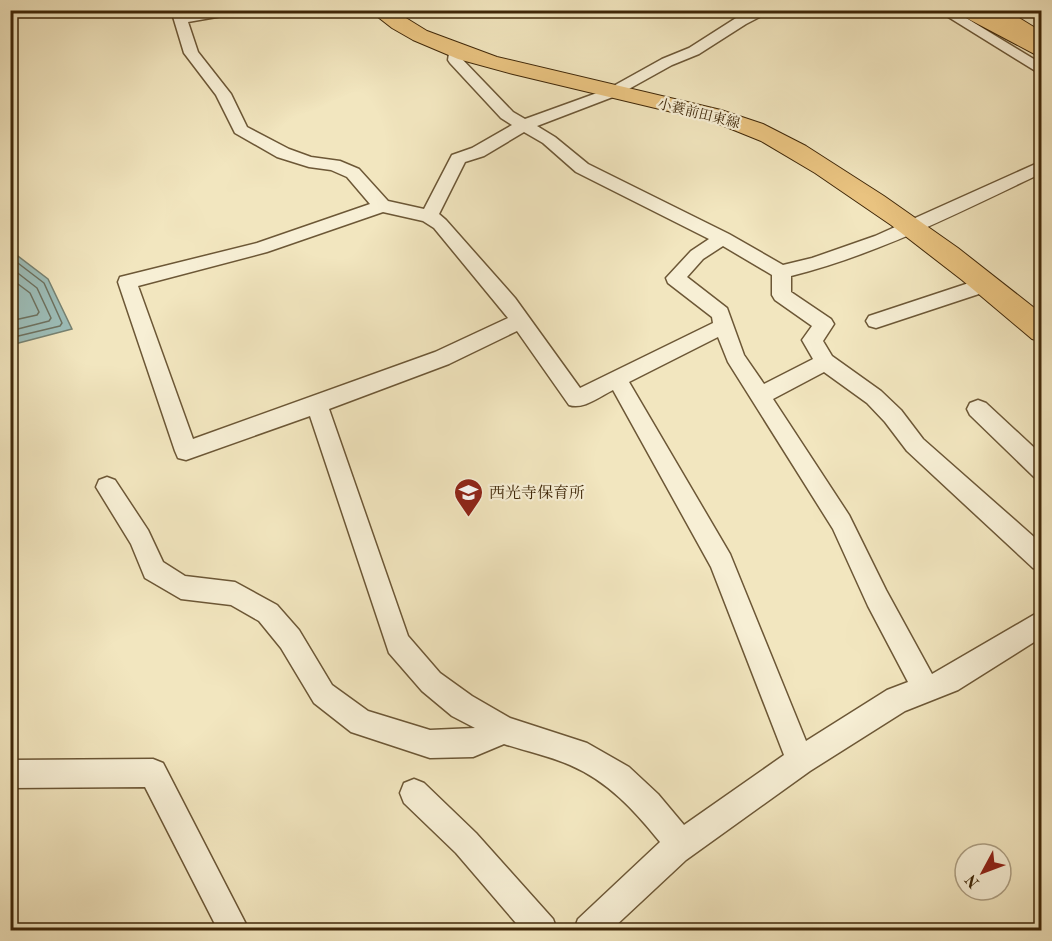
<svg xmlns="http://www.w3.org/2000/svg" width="1052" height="941" font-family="'Old Standard TT','Noto Serif JP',serif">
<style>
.water{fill:#9dbeb9;stroke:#778272;stroke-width:1.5}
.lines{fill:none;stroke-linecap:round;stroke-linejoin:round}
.shore{stroke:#6e7260;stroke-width:1.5}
.minor-casing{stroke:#6c5736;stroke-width:3}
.primary-casing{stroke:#3f2708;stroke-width:2}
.trunk-casing{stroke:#3f2708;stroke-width:2}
.motorway-casing{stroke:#3f2708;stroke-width:2}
.minor{fill:#f7efd5;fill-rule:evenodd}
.primary{fill:#e9c380;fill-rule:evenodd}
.trunk{fill:#e9c380;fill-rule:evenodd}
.motorway{fill:#e9c380;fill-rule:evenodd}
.labels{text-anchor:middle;stroke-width:4.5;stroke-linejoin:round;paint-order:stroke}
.far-street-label{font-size:14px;fill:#3f2708;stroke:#f7efd5}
.poi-label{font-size:16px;fill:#3f2708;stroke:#f7efd5;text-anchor:start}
</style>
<rect width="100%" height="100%" fill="#f2e6bf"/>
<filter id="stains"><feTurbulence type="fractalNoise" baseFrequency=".00333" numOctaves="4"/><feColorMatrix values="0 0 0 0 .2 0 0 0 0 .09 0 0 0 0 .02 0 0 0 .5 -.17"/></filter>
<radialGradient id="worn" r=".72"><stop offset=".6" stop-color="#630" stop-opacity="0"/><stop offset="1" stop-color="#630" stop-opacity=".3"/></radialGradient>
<polygon class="water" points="10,250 48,279 72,329 11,345"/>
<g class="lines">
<g class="shore">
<polyline points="10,257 44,283 62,323 60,326 10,338"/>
<polyline points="10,267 37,288 51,318 49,321 10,331"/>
<polyline points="10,278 30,293 39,312 37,315 10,321"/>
</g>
<defs>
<g id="minor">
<path d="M171,10H185L186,14L206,10H240L234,14L188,22L198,52L231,94L247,127L289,149L311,157L340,161L359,169L388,201L424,209L452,155L472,148L512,125L501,118L450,63L448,60L450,47H460L462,59L513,112L525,119L608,89L662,59L689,48L736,18L754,10H773L746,24L699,54L672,65L618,95L537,126L555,137L588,164L729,234L783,265L812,258L875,236L1042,161V173C959,212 879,254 791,276V292L831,319L834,324L823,341L832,356L881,391L901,410L923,439L1042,544V571L1033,568L907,451L885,422L867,403L824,372L773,399L849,515L886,590L932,674L1042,610V637L958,690L905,711L810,771L686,860L611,930H574L578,919L660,842C635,811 608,781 570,765C549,756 526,751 504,744L473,757L430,758L351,732L314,703L281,648L259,621L231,605L181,599L145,578L131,544L96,487L99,480L107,477L115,480L148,530L163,562L185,576L235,582L277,605L299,630L332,685L368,711L430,730L475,728L452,716L422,691L389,653L310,416L186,460L178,458L175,451L118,282L120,277L257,243L370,204L347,177L331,170L309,167L277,157L235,133L216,95L184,53ZM524,132L543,143L576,172L709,239L691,251L666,278L668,283L712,317L713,323L580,388L515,298L446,220L439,214L465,162L484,156ZM383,212L423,221L434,228L508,318L435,352L193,439L138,286L267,252ZM723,246L772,275V295L775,300L812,326L802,340L813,359L764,384L744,355L727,308L687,277L703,259ZM517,331L569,405C583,410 599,397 613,390L711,567L784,755L684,825L658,794L629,767L587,743L510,718L472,696L440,673L408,636L329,409L449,364ZM718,337L728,362L833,529L868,606L908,682L887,690L806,741L730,554L629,382Z"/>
<polygon points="937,10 953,10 1042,64 1042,75"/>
<polygon points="987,277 994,279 996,284 994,289 876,328 869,326 866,321 869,316"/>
<polygon points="978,400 986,403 1042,455 1042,479 1034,477 970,415 967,409 970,403"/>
<polygon points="153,759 163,763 249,930 218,930 145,787 10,788 10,760"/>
<polygon points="414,779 424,783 476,833 553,919 557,930 522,930 456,853 404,803 400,793 404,783"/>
</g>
<polygon id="primary" points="369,10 393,10 427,31 497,57 721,110 763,124 806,146 884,196 958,248 1042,314 1042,342 1032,339 962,280 891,225 815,173 761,141 714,122 513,74 458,59 413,40 392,28"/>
<polygon id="trunk" points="981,10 1006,10 1042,32 1042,47 1035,45"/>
<g id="motorway">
<polygon points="956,10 982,10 1042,43 1042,58 959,14"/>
<polygon points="1027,10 1042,10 1042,19 1035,17"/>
</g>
</defs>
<use href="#minor" class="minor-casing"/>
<use href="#primary" class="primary-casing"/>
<use href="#trunk" class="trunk-casing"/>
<use href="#motorway" class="motorway-casing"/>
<use href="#minor" class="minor"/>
<use href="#primary" class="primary"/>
<use href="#trunk" class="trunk"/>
<use href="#motorway" class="motorway"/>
</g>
<defs>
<symbol id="school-pin" viewBox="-11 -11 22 30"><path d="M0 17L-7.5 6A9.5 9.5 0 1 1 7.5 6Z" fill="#8f2418" stroke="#f7efd5"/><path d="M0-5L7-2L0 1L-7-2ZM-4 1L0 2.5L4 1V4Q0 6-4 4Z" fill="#fff"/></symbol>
</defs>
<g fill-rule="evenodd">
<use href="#school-pin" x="452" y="476" width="33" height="45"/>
</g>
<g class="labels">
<g class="far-street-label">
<text transform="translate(699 113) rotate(14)" y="5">小蓑前田東線</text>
</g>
<g class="poi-label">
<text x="489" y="498">西光寺保育所</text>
</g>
</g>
<rect width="1052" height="941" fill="none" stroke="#f2e6bf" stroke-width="36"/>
<rect x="12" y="12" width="1028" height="917" fill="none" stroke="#3f2708" stroke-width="3"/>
<rect x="18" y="18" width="1016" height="905" fill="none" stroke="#3f2708" stroke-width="1.5"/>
<g transform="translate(983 872) rotate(229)"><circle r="28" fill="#f7efd5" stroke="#ad9f83" stroke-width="1.5"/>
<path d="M0-4.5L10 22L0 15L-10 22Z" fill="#8f2418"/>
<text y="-9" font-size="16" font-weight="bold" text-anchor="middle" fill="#3f2708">N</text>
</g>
<rect width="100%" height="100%" filter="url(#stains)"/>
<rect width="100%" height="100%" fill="url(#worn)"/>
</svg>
